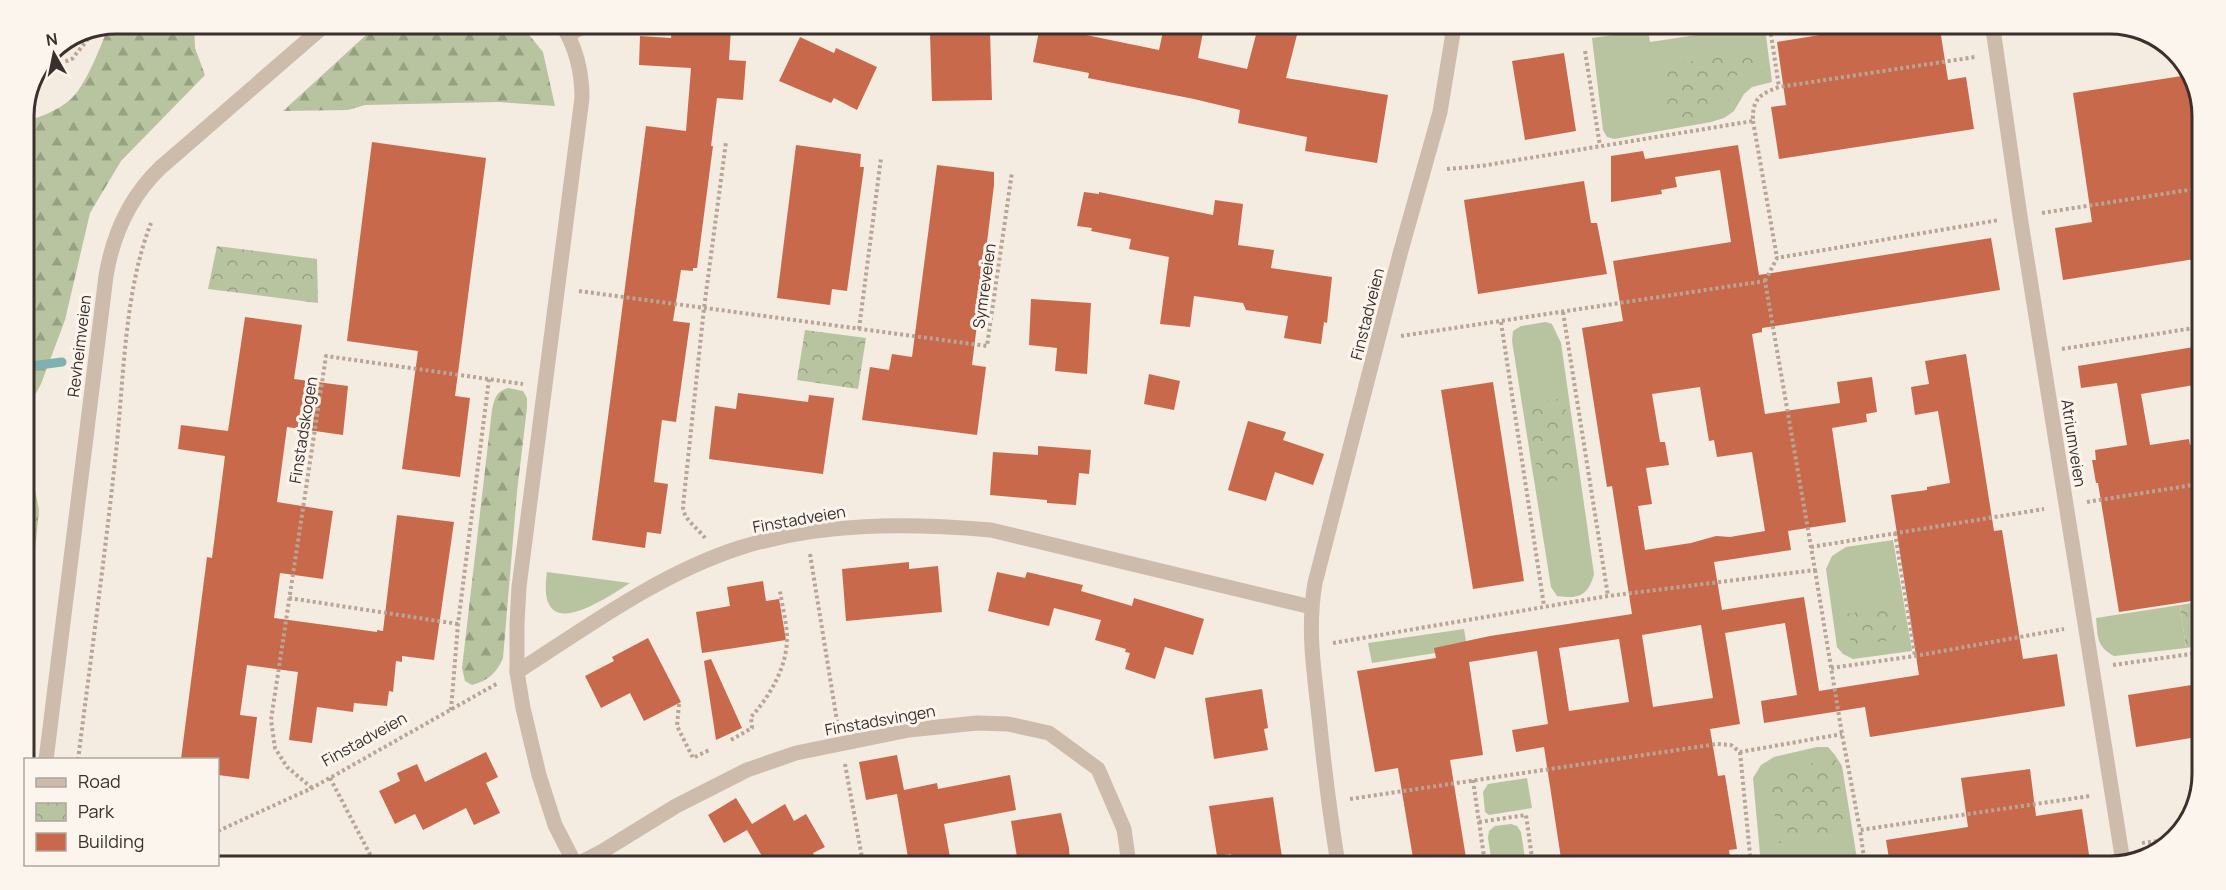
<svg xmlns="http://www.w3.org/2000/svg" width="2226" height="890" font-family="Manrope,sans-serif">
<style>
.green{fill:#b8c4a0}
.forest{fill:url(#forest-firs)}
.park{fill:url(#park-crowns)}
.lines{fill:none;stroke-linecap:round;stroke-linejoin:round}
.stream{stroke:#7fb0b2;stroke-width:9}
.building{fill:#c8694b;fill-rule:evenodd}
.path{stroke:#b9a596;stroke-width:4;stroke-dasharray:3 3;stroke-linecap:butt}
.lane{stroke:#cdbbac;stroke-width:14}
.street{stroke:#cdbbac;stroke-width:15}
.labels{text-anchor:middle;stroke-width:6;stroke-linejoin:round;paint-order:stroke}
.street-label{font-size:16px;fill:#3b302b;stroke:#fbf5ee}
.rim{fill:none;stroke:#3b302b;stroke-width:3}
</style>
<defs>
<pattern id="forest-firs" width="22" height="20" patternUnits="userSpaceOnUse" patternTransform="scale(1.5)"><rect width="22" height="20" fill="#b8c4a0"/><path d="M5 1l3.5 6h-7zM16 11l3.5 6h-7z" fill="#97a083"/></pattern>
<pattern id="park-crowns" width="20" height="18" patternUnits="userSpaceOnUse" patternTransform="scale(1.5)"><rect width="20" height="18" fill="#b8c4a0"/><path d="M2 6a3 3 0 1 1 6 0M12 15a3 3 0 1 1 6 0" fill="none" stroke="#97a083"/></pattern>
</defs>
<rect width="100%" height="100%" fill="#f4ebe1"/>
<g class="green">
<polygon points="1743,28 1765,28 1772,82 1752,87 1744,94 1734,111 1724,118 1711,122 1614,139 1607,137 1603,130 1592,38 1648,30 1650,42"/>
<path d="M1546,322L1552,324L1561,343L1594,574C1588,596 1579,599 1557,596L1551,587L1512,341L1513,331L1521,326Z"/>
<polygon points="1893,540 1912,651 1853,659 1843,654 1837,647 1826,569 1832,556 1846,547"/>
<path d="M547,572L630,583C600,602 536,646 547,572Z"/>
<path d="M2180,605L2186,648L2114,656C2096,646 2098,637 2096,618Z"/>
<polygon points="1464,629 1467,648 1372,663 1368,643"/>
<polygon points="1817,747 1828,747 1835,755 1842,766 1858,865 1761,865 1753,778 1761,765 1774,757"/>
<polygon points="1527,778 1532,808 1489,815 1485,812 1483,792 1488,784"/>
<polygon points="1511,824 1517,826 1521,832 1526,865 1492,864 1488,838 1489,831 1495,826"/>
</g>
<g class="forest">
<path d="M117,24H194L195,48L205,75L121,161L90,213L65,320L41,384L24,415V121C38,119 60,109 71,99C86,85 100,48 108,28Z"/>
<polygon points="377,25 521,25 543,52 555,106 498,102 365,105 348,110 283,111"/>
<path d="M508,388L523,391L527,398V408L517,492L503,658C497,673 487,681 472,685L465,681L462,668L492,410C495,397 496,392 508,388Z"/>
<polygon points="24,433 39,510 24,663"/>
</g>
<g class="park">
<polygon points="1761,51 1764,71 1726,77 1729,101 1720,102 1709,116 1668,123 1660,66"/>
<polygon points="217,246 317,259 318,303 208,289"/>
<polygon points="805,330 866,338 858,389 797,380"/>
<polygon points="1564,398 1576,478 1539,483 1527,403"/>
<polygon points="2198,602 2198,646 2186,648 2180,605"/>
<polygon points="1893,607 1898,639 1851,646 1846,614"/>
<polygon points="1836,760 1847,833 1779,843 1768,770"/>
</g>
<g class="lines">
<polyline class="stream" points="24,367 62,362"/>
</g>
<g class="building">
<polygon points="672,25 731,29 729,60 746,61 743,100 717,98 711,146 713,146 697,268 693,268 693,271 681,270 673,321 690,323 676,422 662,420 654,482 668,484 661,534 647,532 645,548 592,540 646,126 686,131 691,68 639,65 640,36 671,38"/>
<polygon points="1040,26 1088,26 1086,35 1159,50 1164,27 1204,27 1198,58 1247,69 1258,27 1299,27 1286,78 1388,95 1377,163 1305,151 1307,137 1238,123 1240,110 1194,99 1088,78 1089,73 1033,62"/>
<polygon points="1863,28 1940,29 1948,80 1966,77 1974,129 1779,159 1771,107 1786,105 1777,42"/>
<polygon points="990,31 992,100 932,101 930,33"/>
<polygon points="800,37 834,53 836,48 877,67 857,110 834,98 831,103 779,81"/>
<polygon points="1564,53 1576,131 1525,140 1512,61"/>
<polygon points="2188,75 2202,110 2201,258 2063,280 2055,228 2092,222 2073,93"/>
<polygon points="372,142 486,158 455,396 470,398 460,477 402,469 418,351 347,341"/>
<polygon points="796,145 861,154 860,167 864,167 847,291 832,289 830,305 777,298"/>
<path d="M1738,145L1759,275L1991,238L2000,290L1762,328V332L1752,334L1765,414L1840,403L1837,382L1872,377L1877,412L1866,414L1867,422L1832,428L1846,522L1788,531L1791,550L1714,562L1722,610L1804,597L1819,691L1919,675L1891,495L1927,490V487L1950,483L1938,411L1915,415L1911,387L1929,384L1925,361L1966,354L1994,531L2002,530L2023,659L2057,654L2065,706L1870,737L1865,707L1764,723L1761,701L1797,695L1785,623L1725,633L1740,724L1710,729L1718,776L1725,775L1737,849L1729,850L1731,865H1562L1544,747L1516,752L1512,730L1548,724L1537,651L1469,662L1483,755L1450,760L1467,864H1414L1398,768L1375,772L1357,671L1436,658L1434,648L1490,636L1632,614L1612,486L1607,487L1582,328L1623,321L1613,261L1731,242L1720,170L1675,177L1677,187L1661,190L1662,194L1611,202V156L1643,151L1645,159ZM1700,387L1709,441L1714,440L1717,457L1752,452L1765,531L1730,537L1716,536L1691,543L1645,550L1638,506L1652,504L1646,468L1669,465L1665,442H1660L1652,394ZM1701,625L1713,698L1653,707L1642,635ZM1619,639L1629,702L1569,711L1559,648Z"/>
<polygon points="937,165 994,172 994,185 972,365 986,367 977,435 862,420 870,367 889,370 892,354 912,357"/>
<polygon points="1584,181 1591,223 1597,223 1607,274 1478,294 1464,200"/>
<polygon points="1084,192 1099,194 1099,192 1213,215 1215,200 1243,204 1238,245 1274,250 1271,268 1332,277 1327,323 1324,322 1321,344 1284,338 1288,316 1246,310 1243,303 1194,296 1190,327 1160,324 1169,257 1129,249 1131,239 1091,231 1092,228 1077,226"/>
<polygon points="1031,299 1091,303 1087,374 1055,371 1057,348 1029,345"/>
<polygon points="245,317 302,325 294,379 348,386 343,435 287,427 277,502 333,511 323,579 280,573 274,618 377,632 377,630 383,631 397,515 454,522 434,660 402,656 402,662 396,661 393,692 389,691 387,706 354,703 353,712 317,707 312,743 289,740 298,672 247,665 240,715 257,717 249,779 218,775 218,759 181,759 207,557 212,558 225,456 178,449 181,425 228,431"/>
<polygon points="2200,346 2200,384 2141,394 2150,445 2189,439 2190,445 2199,443 2198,600 2119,612 2098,483 2096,483 2092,460 2096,460 2095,450 2127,445 2117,383 2081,388 2078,366"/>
<polygon points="1149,374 1180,381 1174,410 1144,404"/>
<polygon points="1493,382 1524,581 1473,589 1441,390"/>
<polygon points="738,393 808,402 809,395 834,398 823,474 709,459 715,406 736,409"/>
<polygon points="1248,421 1286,432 1283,440 1324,454 1313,485 1275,472 1266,501 1228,490"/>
<polygon points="1038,446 1091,450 1089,474 1079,473 1076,505 1047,503 1047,500 990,495 993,452 1038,455"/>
<polygon points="909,562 909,569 938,566 942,612 846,621 842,569"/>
<polygon points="997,572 1025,578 1027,572 1083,585 1081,591 1132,606 1134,598 1204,619 1193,655 1165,647 1155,679 1125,669 1130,653 1125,652 1126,649 1095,640 1101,620 1054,608 1049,626 988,611"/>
<polygon points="763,581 766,601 779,599 786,640 702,653 696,612 730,606 727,587"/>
<polygon points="648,638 681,702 644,721 630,693 601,708 585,676 614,661 612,657"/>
<polygon points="711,659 742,728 716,740 704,661"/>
<polygon points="2198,684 2197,737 2136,747 2128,695"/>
<polygon points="1262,689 1268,728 1264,729 1268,750 1214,759 1205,698"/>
<polygon points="486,752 498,777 486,783 500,813 474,825 466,808 423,830 415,814 395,824 379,791 400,781 397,773 417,764 425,782"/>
<polygon points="897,755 904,790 937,783 938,789 1010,775 1016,810 944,824 951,863 909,863 897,794 866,800 859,762"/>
<polygon points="2030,769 2036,816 2082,809 2090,861 2058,866 1890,865 1886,840 1968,827 1961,778"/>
<polygon points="1273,797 1283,864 1233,864 1231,854 1217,856 1209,806"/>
<polygon points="736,798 752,824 785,804 794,821 806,814 825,847 813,853 819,863 766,863 747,830 724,843 708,815"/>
<polygon points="1061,813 1069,848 1070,863 1018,863 1011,821"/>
</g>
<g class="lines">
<g class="path">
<polyline points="1770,28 1779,87"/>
<polyline points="1585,51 1600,146"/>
<polyline points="43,70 72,59 92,34"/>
<polyline points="1753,121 1777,258"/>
<path d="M1447,169L1481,166L1753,121C1752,99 1760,94 1779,87L1975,57"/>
<polyline points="2042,213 2201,188"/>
<polyline points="1765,281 1777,258 1999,220"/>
<polyline points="579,291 987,346 1012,172"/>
<polyline points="1563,312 1608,596"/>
<polyline points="1501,322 1544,606"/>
<polyline points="859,329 881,158"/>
<polyline points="2062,349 2200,327"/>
<polyline points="2087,502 2199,484"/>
<polyline points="1895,533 1915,656"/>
<path d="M705,538C698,528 683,520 683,506L704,308L726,142"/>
<polyline points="1811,547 2044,509"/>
<polyline points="810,554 837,721"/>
<polyline points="1815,570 1842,734 1860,830"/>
<polyline points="289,598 458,624"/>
<polyline points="1333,643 1608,596 1815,570 1765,281 1401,336"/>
<polyline points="2113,665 2198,653"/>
<polyline points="1831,668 1915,656 2064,629"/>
<polyline points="679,704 677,726 693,758 711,749"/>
<polyline points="451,710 458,624 489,379"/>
<path d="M731,740L752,728L751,717C770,696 787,667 787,638C787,623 782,606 780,591"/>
<polyline points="1740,752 1751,865"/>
<path d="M78,760C91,657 105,555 116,452C124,378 124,292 151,223"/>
<polyline points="845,764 863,863"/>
<polyline points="330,778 374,862"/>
<polyline points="1473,780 1485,864"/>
<polyline points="312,788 287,767 275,748 271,720 326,356 523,384"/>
<polyline points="1350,799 1717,744 1731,745 1740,752 1842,734"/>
<polyline points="1479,822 1526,815 1533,865"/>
<polyline points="218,831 312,788 498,683"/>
<polyline points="2142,843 2166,840 2167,846"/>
<polyline points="1865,865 1860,830 2090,796"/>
</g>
<polyline class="lane" points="568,35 589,25"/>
<g class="street">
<path d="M562,25C576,47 582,72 582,98L519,587L517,623V672L523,708L539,775L555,825L574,862"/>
<polyline points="1436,27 1454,29"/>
<polyline points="1993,29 2020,216 2123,862"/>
<path d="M517,672C587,627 659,574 739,548C820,522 908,523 991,530L1311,607"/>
<path d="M46,760L106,276C113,234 129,198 160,168L325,25"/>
<polyline points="582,862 603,851 676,806 747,770 796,753 909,730 977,723 1008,724 1049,733 1098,769 1124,829 1129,864"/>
<path d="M1338,864C1330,815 1324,766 1319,717C1314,670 1307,630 1315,583L1400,254L1440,112L1454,27"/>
</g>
</g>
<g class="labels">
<g class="street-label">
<text transform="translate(984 286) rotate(-82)" y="6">Symreveien</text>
<text transform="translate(1367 314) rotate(-76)" y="6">Finstadveien</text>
<text transform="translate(79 346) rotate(-83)" y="6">Revheimveien</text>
<text transform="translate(303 430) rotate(-81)" y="6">Finstadskogen</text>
<text transform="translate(2074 443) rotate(81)" y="6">Atriumveien</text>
<text transform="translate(799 519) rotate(-10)" y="6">Finstadveien</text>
<text transform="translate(880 720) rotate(-10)" y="6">Finstadsvingen</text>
<text transform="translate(364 739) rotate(-29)" y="6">Finstadveien</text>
</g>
</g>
<path d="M0 0H2226V890H0ZM116 34H2110A82 82 0 0 1 2192 116V774A82 82 0 0 1 2110 856H116A82 82 0 0 1 34 774V116A82 82 0 0 1 116 34Z" fill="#fbf5ee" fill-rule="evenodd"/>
<path class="rim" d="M116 34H2110A82 82 0 0 1 2192 116V774A82 82 0 0 1 2110 856H116A82 82 0 0 1 34 774V116A82 82 0 0 1 116 34Z"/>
<rect x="24" y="758" width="195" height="108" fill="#fbf5ee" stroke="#aea6a0" stroke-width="1.5"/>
<rect x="36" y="778" width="30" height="9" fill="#cdbbac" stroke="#aea6a0" stroke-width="1.5"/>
<text x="78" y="788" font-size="18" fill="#3b302b">Road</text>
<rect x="36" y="803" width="30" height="18" fill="url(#park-crowns)" stroke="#aea6a0" stroke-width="1.5"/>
<text x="78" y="818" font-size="18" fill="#3b302b">Park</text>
<rect x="36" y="833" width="30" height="18" fill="#c8694b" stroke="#aea6a0" stroke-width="1.5"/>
<text x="78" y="848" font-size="18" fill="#3b302b">Building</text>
<g transform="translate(54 54) rotate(351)" stroke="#fbf5ee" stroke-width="4.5" paint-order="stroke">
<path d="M0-4.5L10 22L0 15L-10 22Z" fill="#3b302b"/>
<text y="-9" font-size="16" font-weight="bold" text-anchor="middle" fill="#3b302b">N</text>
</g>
</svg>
